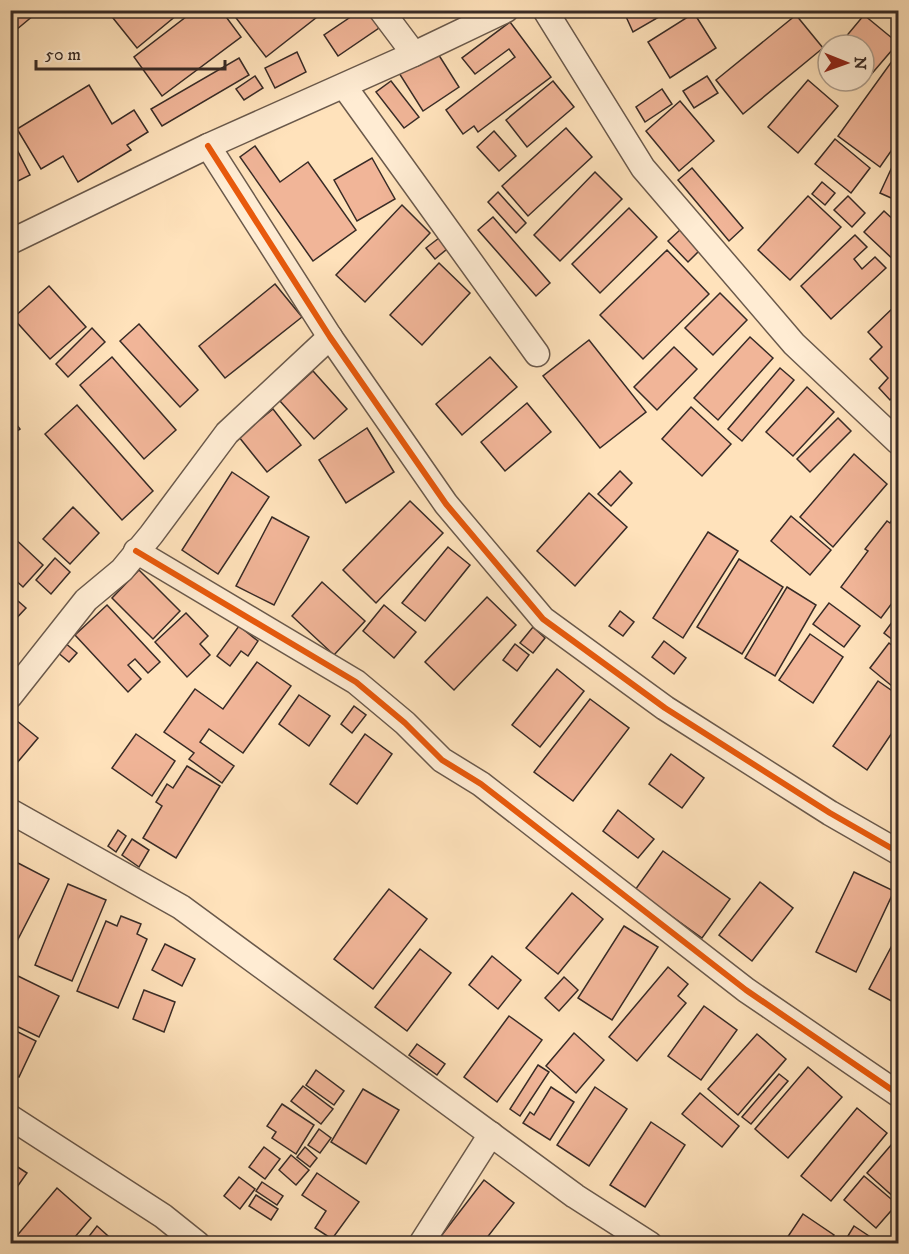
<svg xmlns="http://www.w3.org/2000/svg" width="909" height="1254" font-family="'IM FELL DW Pica',serif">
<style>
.building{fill:#f1b598;stroke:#382b26;stroke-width:1.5}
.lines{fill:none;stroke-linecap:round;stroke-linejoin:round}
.minor-casing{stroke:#6a594b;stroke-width:27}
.minor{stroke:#ffecd3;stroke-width:24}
.cycleway-casing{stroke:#ffecd3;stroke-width:10}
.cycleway{stroke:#e8590c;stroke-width:6}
</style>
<rect width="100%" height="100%" fill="#ffe2bb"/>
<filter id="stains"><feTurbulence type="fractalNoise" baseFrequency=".00333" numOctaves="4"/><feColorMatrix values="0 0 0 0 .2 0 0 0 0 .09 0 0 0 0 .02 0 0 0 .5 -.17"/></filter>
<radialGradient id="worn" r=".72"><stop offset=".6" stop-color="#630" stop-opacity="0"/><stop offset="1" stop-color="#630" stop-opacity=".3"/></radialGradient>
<g class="building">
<polygon points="10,10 40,10 10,35"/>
<polygon points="122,10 183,10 137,48 113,18"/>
<polygon points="195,10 221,10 241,37 162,96 134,57"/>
<polygon points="239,10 326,10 266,57 233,14"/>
<polygon points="361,10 368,10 379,28 338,56 324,35"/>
<polygon points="623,10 671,10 633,32"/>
<polygon points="694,13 716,48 670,78 648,42"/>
<polygon points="796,15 823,48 743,114 716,80"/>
<polygon points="864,15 898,43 869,77 864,73 864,45 839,45"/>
<polygon points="510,22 551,77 478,132 474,126 463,134 446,110 515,57 509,49 475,74 462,58"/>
<polygon points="435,49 459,87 423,111 399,73"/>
<polygon points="297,52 306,72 275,88 265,68"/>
<polygon points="895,57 898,59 898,141 880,167 838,136"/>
<polygon points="239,58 249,75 162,126 151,109"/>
<polygon points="255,76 263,88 244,100 236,89"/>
<polygon points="707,76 718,93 694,108 683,91"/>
<polygon points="808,80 838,106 798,153 768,127"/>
<polygon points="391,81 419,117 404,128 376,92"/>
<polygon points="553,81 574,107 527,147 506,120"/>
<polygon points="89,85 112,124 134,110 148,132 127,145 131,150 78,182 63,156 41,169 17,129"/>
<polygon points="662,89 672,104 645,122 636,107"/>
<polygon points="680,101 714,141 679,171 646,131"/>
<polygon points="566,128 592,157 528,216 502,186"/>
<polygon points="494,131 516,156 499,171 477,147"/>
<polygon points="10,136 30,175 14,183 10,177"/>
<polygon points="835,139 870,168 851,193 815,164"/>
<polygon points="255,146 280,182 308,162 356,230 313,261 240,157"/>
<polygon points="898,154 898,201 880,193"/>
<polygon points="372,158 395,199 357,221 334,180"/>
<polygon points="692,168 743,228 729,241 678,180"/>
<polygon points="595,172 622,199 560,261 534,235"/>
<polygon points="822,182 835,193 825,205 812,194"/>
<polygon points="498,192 526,223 516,233 488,202"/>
<polygon points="808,196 841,227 790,280 758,250"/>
<polygon points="848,196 865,213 852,227 834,210"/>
<polygon points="402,205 430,233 365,302 336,275"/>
<polygon points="629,208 657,237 600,293 572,264"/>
<polygon points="884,211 898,224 898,264 864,232"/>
<polygon points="493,217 550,283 536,296 478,230"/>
<polygon points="681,229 701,249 688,262 668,241"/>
<polygon points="855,235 867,247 854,259 862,269 875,257 886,268 831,319 801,286"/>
<polygon points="439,238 447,249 435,259 426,248"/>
<polygon points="667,250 709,294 643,359 600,315"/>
<polygon points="439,263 470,293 422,345 390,315"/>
<polygon points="275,284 302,317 225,378 199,346"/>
<polygon points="49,286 86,327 50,359 13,318"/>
<polygon points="720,293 747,320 713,355 685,328"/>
<polygon points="898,303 898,392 890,400 879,388 888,378 870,359 882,347 868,332"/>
<polygon points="139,324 198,390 180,407 120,341"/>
<polygon points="92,328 105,342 68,377 56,364"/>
<polygon points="750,337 773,358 718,420 694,398"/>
<polygon points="589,340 646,412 600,448 543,376"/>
<polygon points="674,347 697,369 657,410 634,387"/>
<polygon points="112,357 176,430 144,459 80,385"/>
<polygon points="490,357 517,387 462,435 436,404"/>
<polygon points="780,368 794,380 742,441 728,429"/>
<polygon points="313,371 347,409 314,439 280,401"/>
<polygon points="807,387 834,412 793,456 766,432"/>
<polygon points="527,403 551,432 505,471 481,442"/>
<polygon points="77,405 153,491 122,520 45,434"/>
<polygon points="691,407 731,444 702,476 662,439"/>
<polygon points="273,409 301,445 267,472 239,437"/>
<polygon points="10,416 20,429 10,436"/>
<polygon points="838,418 851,431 810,472 797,459"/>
<polygon points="367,428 394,472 346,503 319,460"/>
<polygon points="854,454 887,484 833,547 800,517"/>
<polygon points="620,471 632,483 611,506 598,494"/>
<polygon points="232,472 269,497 218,574 182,550"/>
<polygon points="589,493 627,527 575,586 537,551"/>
<polygon points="410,501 443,533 376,603 343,570"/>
<polygon points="73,507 99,533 70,564 43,539"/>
<polygon points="898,511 898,595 881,618 841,587 868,551 865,549 887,521 890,523"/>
<polygon points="791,516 831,550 810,575 771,541"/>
<polygon points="272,517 309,537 274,605 236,586"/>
<polygon points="708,532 738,551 683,638 653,618"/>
<polygon points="10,534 43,565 23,587 10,575"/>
<polygon points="448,547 470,565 425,621 402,603"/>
<polygon points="55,558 70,572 51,594 36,580"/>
<polygon points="739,559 783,587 742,654 697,627"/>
<polygon points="139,570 180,611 153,639 112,598"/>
<polygon points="322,582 365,621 334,655 292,616"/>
<polygon points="787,587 816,605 775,676 745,658"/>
<polygon points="10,594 26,608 10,625"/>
<polygon points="487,597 516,625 454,690 425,662"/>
<polygon points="829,603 860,626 844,647 813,624"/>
<polygon points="107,605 160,662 148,673 135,659 128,665 141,679 128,692 75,635"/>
<polygon points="384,605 416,632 394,658 363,631"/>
<polygon points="620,611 634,622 623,636 609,626"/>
<polygon points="186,613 208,636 200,644 210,655 187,677 155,642"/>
<polygon points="898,614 898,644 884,633"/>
<polygon points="239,626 258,641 248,656 241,651 230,666 217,656"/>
<polygon points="533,627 545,638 533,653 520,643"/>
<polygon points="810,634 843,657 813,703 779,680"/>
<polygon points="664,641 686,658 674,674 652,657"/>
<polygon points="64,642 77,653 69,662 56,651"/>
<polygon points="889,643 898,650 898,691 870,668"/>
<polygon points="515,644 529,655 517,671 503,660"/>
<polygon points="257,662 291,686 243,753 209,729 200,742 234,766 222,783 189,759 194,753 164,732 195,689 223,709"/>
<polygon points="557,669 584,691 540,747 512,725"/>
<polygon points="878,681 898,695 898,724 867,770 833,746"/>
<polygon points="299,695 330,716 309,746 279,724"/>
<polygon points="590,699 629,728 573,801 534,772"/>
<polygon points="354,706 366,715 352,733 341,724"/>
<polygon points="11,716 38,738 11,770 10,717"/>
<polygon points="136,734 175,761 152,796 112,768"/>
<polygon points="365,734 392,754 357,804 330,784"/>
<polygon points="671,754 704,778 682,808 649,784"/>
<polygon points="187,766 220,786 176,858 143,838 162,806 156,802 167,784 173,788"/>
<polygon points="618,810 654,839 638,858 603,831"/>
<polygon points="118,830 126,836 116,852 108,846"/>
<polygon points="132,839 149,850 139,867 122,855"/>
<polygon points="663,851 730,899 702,938 635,890"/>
<polygon points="18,863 49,879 14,947 10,945 10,877"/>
<polygon points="854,872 894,891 856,972 816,952"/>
<polygon points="760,882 793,908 752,961 719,935"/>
<polygon points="68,884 106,900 72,981 35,965"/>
<polygon points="389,889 427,919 373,989 334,959"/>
<polygon points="572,893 603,919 558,974 526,948"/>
<polygon points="121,916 141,924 137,934 147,939 118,1008 77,991 106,921 117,926"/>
<polygon points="624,926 658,947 612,1020 578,998"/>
<polygon points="898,934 898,1002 897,1004 869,989"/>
<polygon points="165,944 195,959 182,986 152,970"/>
<polygon points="420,949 451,973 407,1031 375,1007"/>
<polygon points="492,956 521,980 498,1009 469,985"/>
<polygon points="668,967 688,984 678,996 686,1003 637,1061 609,1037"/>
<polygon points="18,976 59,996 39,1037 10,1023 10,991"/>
<polygon points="564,977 578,990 559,1011 545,998"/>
<polygon points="144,990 175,1002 164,1032 133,1019"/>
<polygon points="704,1006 737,1030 701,1080 668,1056"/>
<polygon points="509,1016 542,1040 497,1102 464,1077"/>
<polygon points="10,1028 36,1041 19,1077 10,1073"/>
<polygon points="574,1033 604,1060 576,1093 546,1066"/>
<polygon points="757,1034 786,1059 738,1115 708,1089"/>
<polygon points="417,1044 445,1064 437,1075 409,1055"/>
<polygon points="538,1065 549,1072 520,1116 510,1109"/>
<polygon points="808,1067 842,1097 788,1158 755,1129"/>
<polygon points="316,1070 344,1091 334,1105 306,1085"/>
<polygon points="779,1074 788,1081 751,1124 742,1117"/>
<polygon points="303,1086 333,1109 321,1124 291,1101"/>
<polygon points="551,1087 574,1102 550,1140 523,1123 530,1112 534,1115"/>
<polygon points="595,1087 627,1109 589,1166 557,1145"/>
<polygon points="363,1089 399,1110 366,1164 331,1142"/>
<polygon points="700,1093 739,1126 722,1147 682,1114"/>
<polygon points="282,1104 314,1125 296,1154 272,1138 276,1132 267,1126"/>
<polygon points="857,1108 887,1133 831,1201 801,1176"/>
<polygon points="651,1122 685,1145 645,1207 610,1185"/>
<polygon points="319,1129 331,1138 320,1153 308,1145"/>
<polygon points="898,1137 898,1198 897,1200 867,1173"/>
<polygon points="264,1147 280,1159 265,1179 249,1167"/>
<polygon points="305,1147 317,1158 310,1167 297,1157"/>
<polygon points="291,1155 309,1170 296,1185 279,1170"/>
<polygon points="10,1162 27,1173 10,1197"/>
<polygon points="317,1173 359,1202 332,1239 315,1228 326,1211 302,1195"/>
<polygon points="864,1176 897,1204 876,1228 844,1200"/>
<polygon points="239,1177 255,1189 240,1209 224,1196"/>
<polygon points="484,1180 514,1203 482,1244 435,1244"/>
<polygon points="262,1182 283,1196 277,1205 256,1191"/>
<polygon points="57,1188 91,1218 69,1244 10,1244"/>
<polygon points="256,1195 278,1209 271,1220 249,1206"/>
<polygon points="803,1214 834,1235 829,1244 783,1244"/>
<polygon points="97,1226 117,1244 83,1244"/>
<polygon points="854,1226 881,1244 843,1244"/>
</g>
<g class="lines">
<defs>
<g id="minor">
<polyline points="381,10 414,54"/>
<polyline points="545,10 643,168 794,344 898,442"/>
<polyline points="344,86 537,354"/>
<polyline points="208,146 330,337 446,504 543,619 665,708 830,813 898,852"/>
<polyline points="10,242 208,146 414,54 506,10"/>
<polyline points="136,551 356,682 405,723 442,760 481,784 746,990 898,1094"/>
<polyline points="10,696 86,600 122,570 151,535 227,433 330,337"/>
<polyline points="10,811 181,907 575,1196 650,1244"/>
<polyline points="10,1117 163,1216 198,1244"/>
<polyline points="421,1244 491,1134"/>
</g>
</defs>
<use href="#minor" class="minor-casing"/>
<use href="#minor" class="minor"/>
<defs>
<g id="cycleway">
<polyline points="208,146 330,337 446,504 543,619 665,708 830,813 898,852"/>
<polyline points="136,551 356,682 405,723 442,760 481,784 746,990 898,1094"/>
</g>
</defs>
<use href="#cycleway" class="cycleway-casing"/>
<use href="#cycleway" class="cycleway"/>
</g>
<rect width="909" height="1254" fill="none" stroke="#ffe2bb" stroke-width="36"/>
<rect x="12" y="12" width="885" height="1230" fill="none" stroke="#382b26" stroke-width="3"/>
<rect x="18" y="18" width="873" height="1218" fill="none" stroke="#382b26" stroke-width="1.5"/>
<g transform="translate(846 63) rotate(91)"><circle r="28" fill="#ffecd3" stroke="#af9f8e" stroke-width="1.5"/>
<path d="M0-4.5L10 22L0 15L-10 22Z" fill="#8f2418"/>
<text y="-9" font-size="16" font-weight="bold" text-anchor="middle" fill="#382b26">N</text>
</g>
<path d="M36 60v9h189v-9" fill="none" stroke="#382b26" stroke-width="3"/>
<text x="45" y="60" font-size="18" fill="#382b26" stroke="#ffecd3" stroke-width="4.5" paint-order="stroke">50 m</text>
<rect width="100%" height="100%" filter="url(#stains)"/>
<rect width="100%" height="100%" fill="url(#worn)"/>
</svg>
